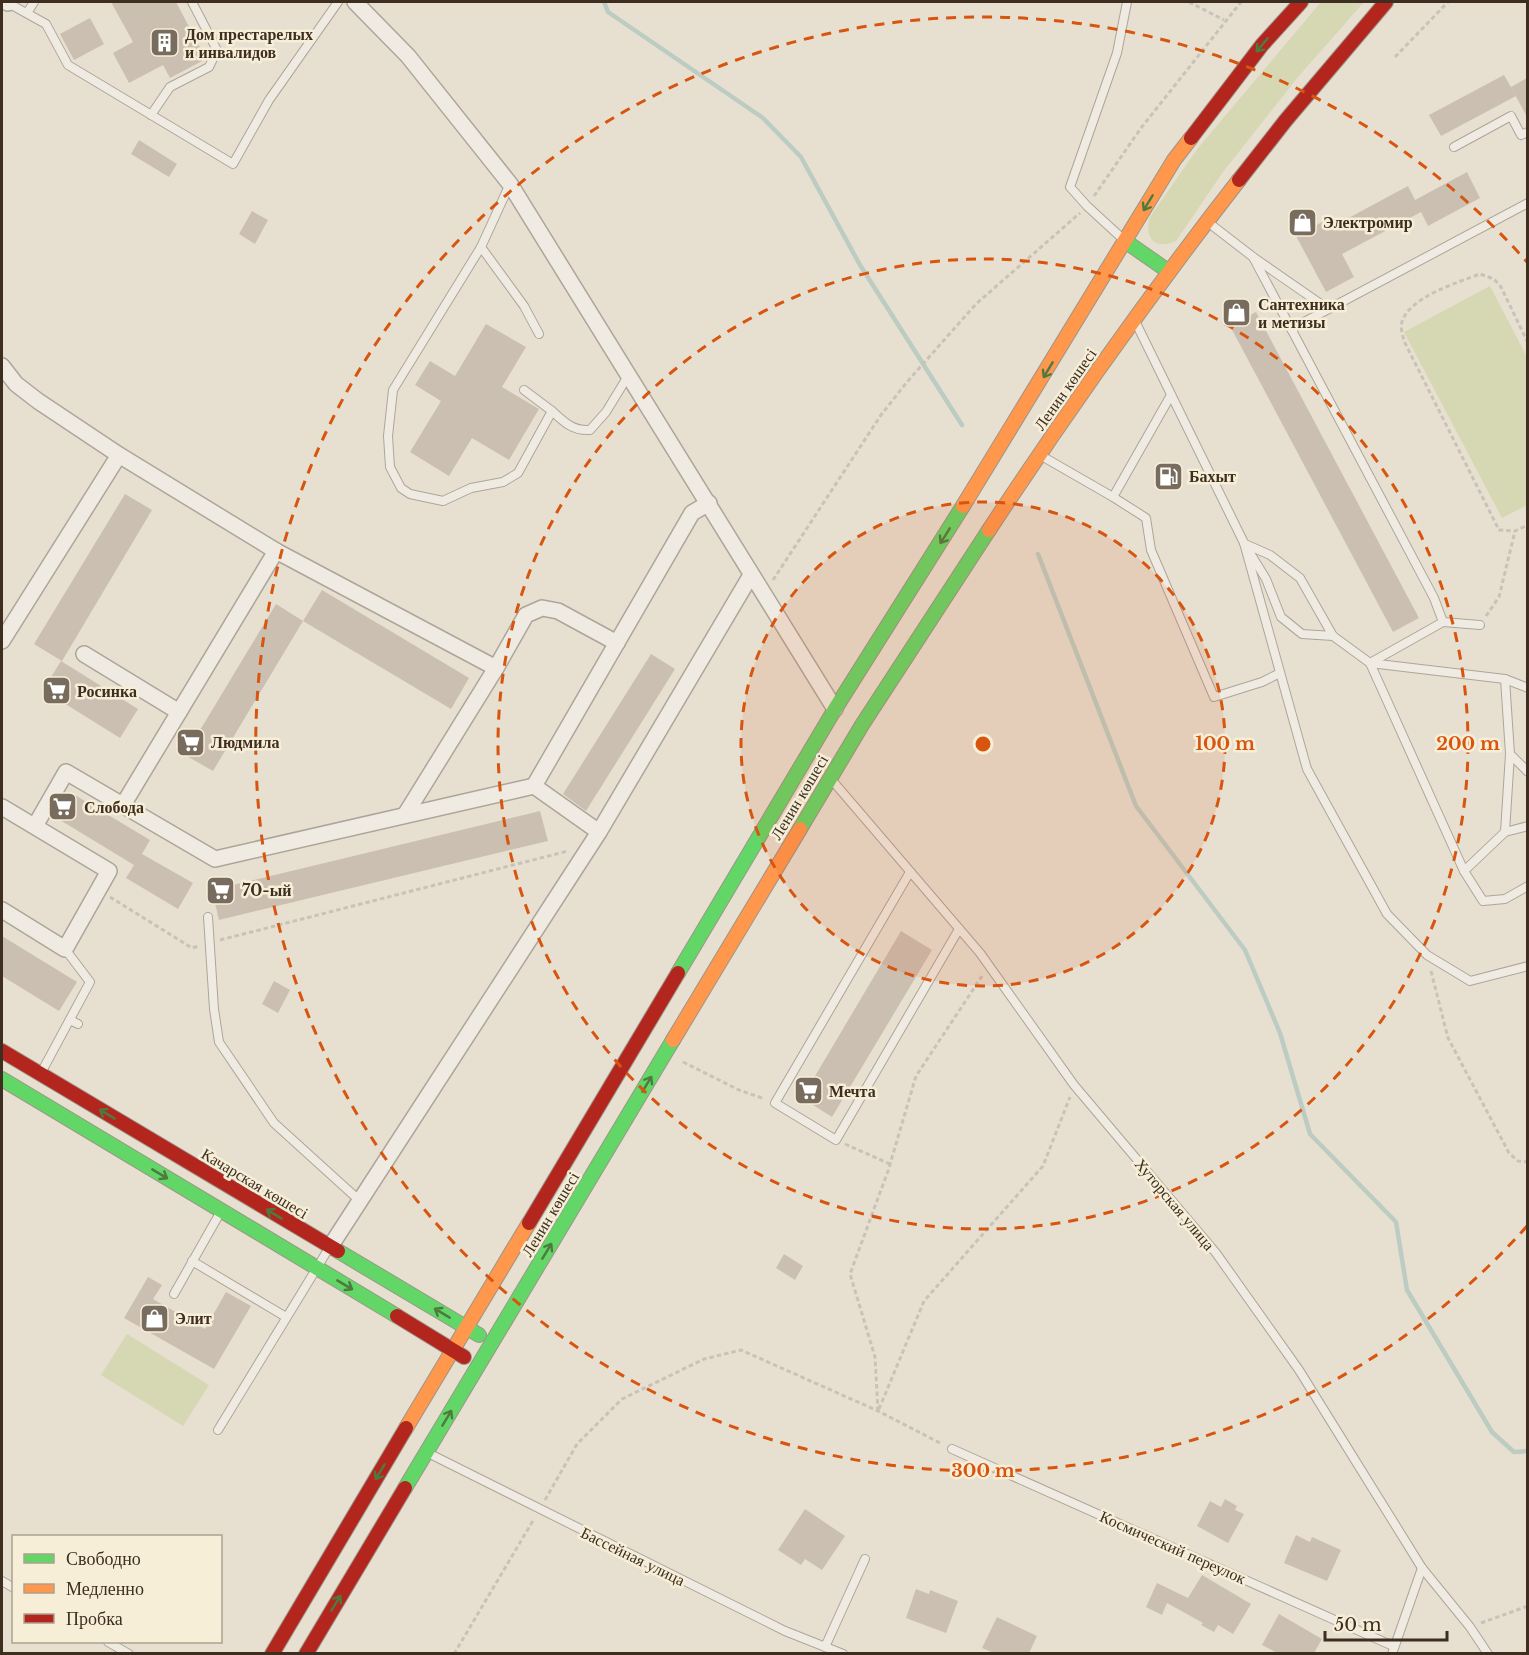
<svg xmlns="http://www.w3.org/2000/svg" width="1529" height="1655" font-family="'Libre Baskerville',serif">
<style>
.green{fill:#d6d7b3}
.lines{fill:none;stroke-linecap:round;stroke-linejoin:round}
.stream{stroke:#bcccc2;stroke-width:4.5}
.building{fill:#cbbfb2}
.lane-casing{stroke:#ada599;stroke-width:10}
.street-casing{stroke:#ada599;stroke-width:18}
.fast-casing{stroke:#9c958a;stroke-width:16}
.slow-casing{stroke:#9c958a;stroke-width:16}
.jam-casing{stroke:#9c958a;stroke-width:16}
.path{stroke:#c8c2b9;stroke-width:3;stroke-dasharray:4.5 3;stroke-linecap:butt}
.lane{stroke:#efebe3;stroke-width:8}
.street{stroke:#efebe3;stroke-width:15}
.fast{stroke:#63d668;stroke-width:14}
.slow{stroke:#ff974d;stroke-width:14}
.jam{stroke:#b3261e;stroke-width:14}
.oneway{stroke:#4e7a40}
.ring{fill:none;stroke:#d7550e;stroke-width:3;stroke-dasharray:10 8}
.labels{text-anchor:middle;stroke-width:5;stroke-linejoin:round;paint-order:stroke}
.poi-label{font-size:16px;font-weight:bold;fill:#3d2e20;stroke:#f7eed8;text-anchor:start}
.street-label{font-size:16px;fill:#3d2e20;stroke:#f7eed8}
.centre{fill:#d7550e;stroke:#f7eed8;stroke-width:3}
.ring-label{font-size:18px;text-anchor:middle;font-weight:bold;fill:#d7550e;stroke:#f7eed8;stroke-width:5;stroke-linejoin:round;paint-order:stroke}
</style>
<rect width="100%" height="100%" fill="#e7e0d1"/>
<g class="green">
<path d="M1321,2H1364L1298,77L1223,172L1176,241C1154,251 1144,237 1150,217L1198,148Z"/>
<polygon points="1490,286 1527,357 1527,505 1502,518 1404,332"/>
<polygon points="127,1334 209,1385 183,1426 101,1375"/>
</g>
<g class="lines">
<g class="stream">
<polyline points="604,2 608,12 763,118 801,157 860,265 962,425"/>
<polyline points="1038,554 1136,806 1245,950 1280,1033 1310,1134 1396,1222 1407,1290 1492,1432 1514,1452 1528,1451"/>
</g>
</g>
<g class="building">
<polygon points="111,2 176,2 206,59 170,78 163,65 129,83 113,53 133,42"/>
<polygon points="90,18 104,44 74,60 60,34"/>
<polygon points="1504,75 1516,96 1441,136 1429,115"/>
<polygon points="1527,78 1527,117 1511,87"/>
<polygon points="139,140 177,164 169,177 131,154"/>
<polygon points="1467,172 1480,198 1428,226 1421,212 1342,254 1354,277 1326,292 1296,236 1324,221 1328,229 1408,186 1415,200"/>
<polygon points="252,211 268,220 255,244 239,234"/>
<polygon points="1256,312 1419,618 1393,632 1230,326"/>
<polygon points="486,324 526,347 502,387 539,409 509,460 472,438 449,476 410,452 441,401 415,385 430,361 455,376"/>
<polygon points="125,494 152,510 62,661 34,644"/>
<polygon points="322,590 469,678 451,709 303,621"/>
<polygon points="276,604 303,621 213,771 185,755"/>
<polygon points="651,654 675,669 586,811 563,794"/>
<polygon points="61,661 138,709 120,738 43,690"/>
<polygon points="75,795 150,840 142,854 193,883 178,909 126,878 134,865 60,820"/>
<polygon points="540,811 548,841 219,920 212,890"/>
<polygon points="901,931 932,950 832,1117 802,1098"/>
<polygon points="2,936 77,982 59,1011 2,976"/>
<polygon points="274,981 290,990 278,1013 262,1004"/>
<polygon points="784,1254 803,1266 795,1280 776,1268"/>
<polygon points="148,1277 162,1285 153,1299 205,1329 226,1292 251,1306 214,1369 124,1318"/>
<polygon points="1225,1499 1237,1506 1235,1510 1244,1514 1228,1543 1197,1526 1210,1501 1221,1507"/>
<polygon points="805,1509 845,1536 822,1570 805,1559 801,1565 778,1550"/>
<polygon points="1296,1535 1310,1542 1312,1537 1341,1550 1327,1581 1284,1563"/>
<polygon points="1202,1575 1251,1604 1233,1634 1218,1625 1214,1632 1201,1625 1203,1623 1167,1603 1162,1615 1146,1607 1157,1583 1188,1598"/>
<polygon points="916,1589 929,1594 930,1590 958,1601 946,1633 906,1618"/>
<polygon points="1279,1614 1322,1639 1314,1653 1277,1653 1262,1645"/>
<polygon points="997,1617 1037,1636 1029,1653 994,1653 982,1648"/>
</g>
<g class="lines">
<defs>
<g id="lane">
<polyline points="8,3 46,24 68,65 233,164 269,100 338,2"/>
<polyline points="27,13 34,2"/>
<polyline points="151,115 170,87 209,67 217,50 192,2"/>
<polyline points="1454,147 1511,116 1521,135 1528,132"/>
<path d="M509,186L481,247L393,390L388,436L390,467L401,488L410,494L443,501L471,488L503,482L518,473L552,411C565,423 573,431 590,430L606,412L628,376"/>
<polyline points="1209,223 1253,257 1328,309"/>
<polyline points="1124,240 1087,206 1070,187 1117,53 1127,2"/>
<polyline points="481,247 524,306 539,334"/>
<polyline points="1253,257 1434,598 1443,622 1370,663 1464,871 1483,901 1505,899 1528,886"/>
<polyline points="1135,321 1244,543 1266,579 1281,617 1302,634 1333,636"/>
<polyline points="1291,329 1528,203"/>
<polyline points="524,390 552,411"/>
<polyline points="1040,455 1113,497 1171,395"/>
<polyline points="1113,497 1146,518 1151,550 1214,697 1262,682 1280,673"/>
<polyline points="1244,543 1307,769 1387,914 1427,955 1470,981 1528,966"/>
<polyline points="1245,544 1270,555 1300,578 1333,636 1370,663 1505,679 1528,688"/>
<polyline points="1443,622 1480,625"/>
<polyline points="1510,754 1528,772"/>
<polyline points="831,779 980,953 1074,1085 1216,1253 1299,1370 1422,1568 1470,1627 1488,1654"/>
<polyline points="1505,832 1528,826"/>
<polyline points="1464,871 1505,832 1510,754 1505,679"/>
<polyline points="910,872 775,1103 836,1140 959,929"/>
<polyline points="208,917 214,1009 219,1042 274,1123 360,1201"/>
<polyline points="70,1020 78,1024"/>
<polyline points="41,1073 90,982 65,949"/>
<polyline points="192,1261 286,1317"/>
<polyline points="174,1294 220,1213"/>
<polyline points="218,1430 329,1248"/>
<polyline points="952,1449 1393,1646"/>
<polyline points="428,1453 785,1631 843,1654"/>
<polyline points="2,1581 14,1588"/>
<polyline points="108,1642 129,1654"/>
<polyline points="825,1647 865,1559"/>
<polyline points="1392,1654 1422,1568"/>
</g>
<g id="street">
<polyline points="6,2 8,3"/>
<polyline points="355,2 408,56 510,184 835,709"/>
<polyline points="2,366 16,384 38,401 119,455 276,551 496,668"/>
<polyline points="2,641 119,455"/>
<polyline points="84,654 179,712"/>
<polyline points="534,786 599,832"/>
<polyline points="123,805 276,551"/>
<polyline points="2,807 109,871 65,949 2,910"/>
<polyline points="405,815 496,668 526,615 542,608 558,611 617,643"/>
<polyline points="35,826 66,772 215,859 534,786 692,513 709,503"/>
<polyline points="330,1247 599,832 751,575"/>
</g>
<g id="fast">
<polyline points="1125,241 1168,271"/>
<polyline points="800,829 862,725 989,530"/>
<polyline points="678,973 835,709 963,506"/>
<polyline points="2,1079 397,1316"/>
<polyline points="338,1251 479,1335"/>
<polyline points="405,1488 673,1040"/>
</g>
<g id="slow">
<polyline points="963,506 1174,160 1191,138"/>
<path d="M989,530C1068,410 1151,293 1239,180"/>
<polyline points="673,1040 800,829"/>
<polyline points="406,1428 529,1223"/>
</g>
<g id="jam">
<polyline points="1191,138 1262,45 1301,2"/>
<polyline points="1239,180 1286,120 1386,2"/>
<polyline points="2,1051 338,1251"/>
<polyline points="529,1223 678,973"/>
<polyline points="397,1316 464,1357"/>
<polyline points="272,1654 406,1428"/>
<polyline points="306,1654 405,1488"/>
</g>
</defs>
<use href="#lane" class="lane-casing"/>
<use href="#street" class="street-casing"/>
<use href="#fast" class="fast-casing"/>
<use href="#slow" class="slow-casing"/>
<use href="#jam" class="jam-casing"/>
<g class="path">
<polyline points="1189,2 1224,20"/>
<polyline points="1395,57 1448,2"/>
<polyline points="1094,196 1141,128 1241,2"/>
<path d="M1528,343L1501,287L1494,279L1480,274C1459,282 1409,297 1402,322C1400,327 1403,336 1404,341L1499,530L1515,531L1528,525"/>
<polyline points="773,580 881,415 907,382 976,304 1080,213"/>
<polyline points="1486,616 1499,597 1515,531"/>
<polyline points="110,897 192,948 199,946"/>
<polyline points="220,940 568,851"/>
<polyline points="1431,971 1448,1038 1509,1153 1518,1161 1528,1162"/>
<polyline points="683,1062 739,1090 765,1099"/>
<polyline points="845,1144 890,1164"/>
<polyline points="879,1409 924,1301 1043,1166 1070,1097"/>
<polyline points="878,1411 875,1357 850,1274 888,1171 916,1076 982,976"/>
<polyline points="545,1500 577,1444 622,1399 704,1359 741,1350 878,1411 942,1444"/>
<polyline points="1481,1623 1528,1606"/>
<polyline points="454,1654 534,1519"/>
</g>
<use href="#lane" class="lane"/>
<use href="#street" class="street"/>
<use href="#fast" class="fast"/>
<use href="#slow" class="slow"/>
<use href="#jam" class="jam"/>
</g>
<defs><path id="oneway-shaft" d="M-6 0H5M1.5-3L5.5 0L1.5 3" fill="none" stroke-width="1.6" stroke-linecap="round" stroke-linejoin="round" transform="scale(1.5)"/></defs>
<g class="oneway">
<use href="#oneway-shaft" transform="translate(1262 45) rotate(130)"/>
<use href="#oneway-shaft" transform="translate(1148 203) rotate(121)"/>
<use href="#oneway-shaft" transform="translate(1048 370) rotate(121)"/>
<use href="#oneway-shaft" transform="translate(945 536) rotate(122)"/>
<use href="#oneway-shaft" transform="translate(647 1084) rotate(-59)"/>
<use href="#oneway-shaft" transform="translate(107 1114) rotate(-149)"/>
<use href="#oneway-shaft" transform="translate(160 1174) rotate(31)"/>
<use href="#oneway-shaft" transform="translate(274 1214) rotate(-149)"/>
<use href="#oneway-shaft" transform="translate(547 1251) rotate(-59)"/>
<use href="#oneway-shaft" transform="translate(345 1285) rotate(31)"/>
<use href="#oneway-shaft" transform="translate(442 1313) rotate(-149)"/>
<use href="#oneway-shaft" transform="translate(447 1418) rotate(-59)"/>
<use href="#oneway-shaft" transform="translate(380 1472) rotate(121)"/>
<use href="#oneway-shaft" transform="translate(336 1603) rotate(-59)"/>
</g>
<circle cx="983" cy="744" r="242" fill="#d7550e" fill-opacity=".12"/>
<g class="ring">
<circle cx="983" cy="744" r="242"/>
<circle cx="983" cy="744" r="485"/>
<path d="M1527 1226A727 727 0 1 1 1527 262"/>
</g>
<defs>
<symbol id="building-square" viewBox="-11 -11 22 22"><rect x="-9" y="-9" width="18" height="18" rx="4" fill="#786c5e" stroke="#f7eed8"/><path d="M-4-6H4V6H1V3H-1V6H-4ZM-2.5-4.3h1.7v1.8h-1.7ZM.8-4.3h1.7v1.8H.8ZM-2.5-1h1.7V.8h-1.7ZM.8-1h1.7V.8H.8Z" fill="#fff"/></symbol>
<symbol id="shop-square" viewBox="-11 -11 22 22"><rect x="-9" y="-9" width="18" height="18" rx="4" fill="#786c5e" stroke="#f7eed8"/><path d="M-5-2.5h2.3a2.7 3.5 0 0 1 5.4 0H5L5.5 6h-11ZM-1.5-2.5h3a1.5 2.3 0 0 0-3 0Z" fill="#fff"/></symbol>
<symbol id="fuel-square" viewBox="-11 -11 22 22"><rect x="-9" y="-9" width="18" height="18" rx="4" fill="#786c5e" stroke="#f7eed8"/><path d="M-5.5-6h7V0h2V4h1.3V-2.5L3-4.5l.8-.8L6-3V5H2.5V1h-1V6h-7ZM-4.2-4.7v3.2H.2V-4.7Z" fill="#fff"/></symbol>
<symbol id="supermarket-square" viewBox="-11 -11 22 22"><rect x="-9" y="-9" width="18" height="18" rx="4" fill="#786c5e" stroke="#f7eed8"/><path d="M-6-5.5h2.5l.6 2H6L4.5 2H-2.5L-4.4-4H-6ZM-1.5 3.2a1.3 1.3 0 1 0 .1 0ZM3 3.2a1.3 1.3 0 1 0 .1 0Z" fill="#fff"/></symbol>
</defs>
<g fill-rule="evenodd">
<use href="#building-square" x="148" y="26" width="33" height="33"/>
<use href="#shop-square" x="1286" y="206" width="33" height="33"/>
<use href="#shop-square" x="1220" y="296" width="33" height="33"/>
<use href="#fuel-square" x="1152" y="460" width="33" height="33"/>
<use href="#supermarket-square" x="40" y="674" width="33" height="33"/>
<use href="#supermarket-square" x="174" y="726" width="33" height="33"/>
<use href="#supermarket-square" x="46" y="790" width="33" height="33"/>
<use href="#supermarket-square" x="204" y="874" width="33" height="33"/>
<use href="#supermarket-square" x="792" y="1074" width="33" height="33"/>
<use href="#shop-square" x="138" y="1302" width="33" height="33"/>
</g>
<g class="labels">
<g class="poi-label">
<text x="185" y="40">Дом престарелых<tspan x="185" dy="18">и инвалидов</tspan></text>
<text x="1323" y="228">Электромир</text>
<text x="1258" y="310">Сантехника<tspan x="1258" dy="18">и метизы</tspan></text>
<text x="1189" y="482">Бахыт</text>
<text x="77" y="697">Росинка</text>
<text x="211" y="748">Людмила</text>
<text x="84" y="813">Слобода</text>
<text x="242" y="896">70-ый</text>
<text x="829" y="1097">Мечта</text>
<text x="175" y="1324">Элит</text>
</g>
<g class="street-label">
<text transform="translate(1065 389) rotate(-55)" y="6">Ленин көшесі</text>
<text transform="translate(799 797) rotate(-59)" y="6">Ленин көшесі</text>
<text transform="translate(255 1183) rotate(31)" y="6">Качарская көшесі</text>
<text transform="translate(1175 1204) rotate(50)" y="6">Хуторская улица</text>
<text transform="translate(550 1214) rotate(-59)" y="6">Ленин көшесі</text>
<text transform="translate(1173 1547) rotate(24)" y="6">Космический переулок</text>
<text transform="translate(633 1556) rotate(26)" y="6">Бассейная улица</text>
</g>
</g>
<circle cx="983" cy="744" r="9" class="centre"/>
<g class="ring-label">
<text x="1225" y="750">100 m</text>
<text x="1468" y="750">200 m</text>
<text x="983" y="1477">300 m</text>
</g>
<rect width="1529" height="1655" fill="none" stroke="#3d2e20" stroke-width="6"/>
<rect x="12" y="1535" width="210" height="108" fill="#f7eed8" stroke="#ada18e" stroke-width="1.5"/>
<rect x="24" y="1554" width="30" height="9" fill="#63d668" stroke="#ada18e" stroke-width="1.5"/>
<text x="66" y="1565" font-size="18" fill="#3d2e20">Свободно</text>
<rect x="24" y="1584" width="30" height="9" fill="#ff974d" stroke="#ada18e" stroke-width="1.5"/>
<text x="66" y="1595" font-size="18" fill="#3d2e20">Медленно</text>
<rect x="24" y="1614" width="30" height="9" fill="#b3261e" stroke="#ada18e" stroke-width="1.5"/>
<text x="66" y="1625" font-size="18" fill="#3d2e20">Пробка</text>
<path d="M1325 1631v9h122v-9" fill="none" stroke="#3d2e20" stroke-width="3"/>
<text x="1334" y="1631" font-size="18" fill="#3d2e20" stroke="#f7eed8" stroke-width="4.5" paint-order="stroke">50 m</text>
</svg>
